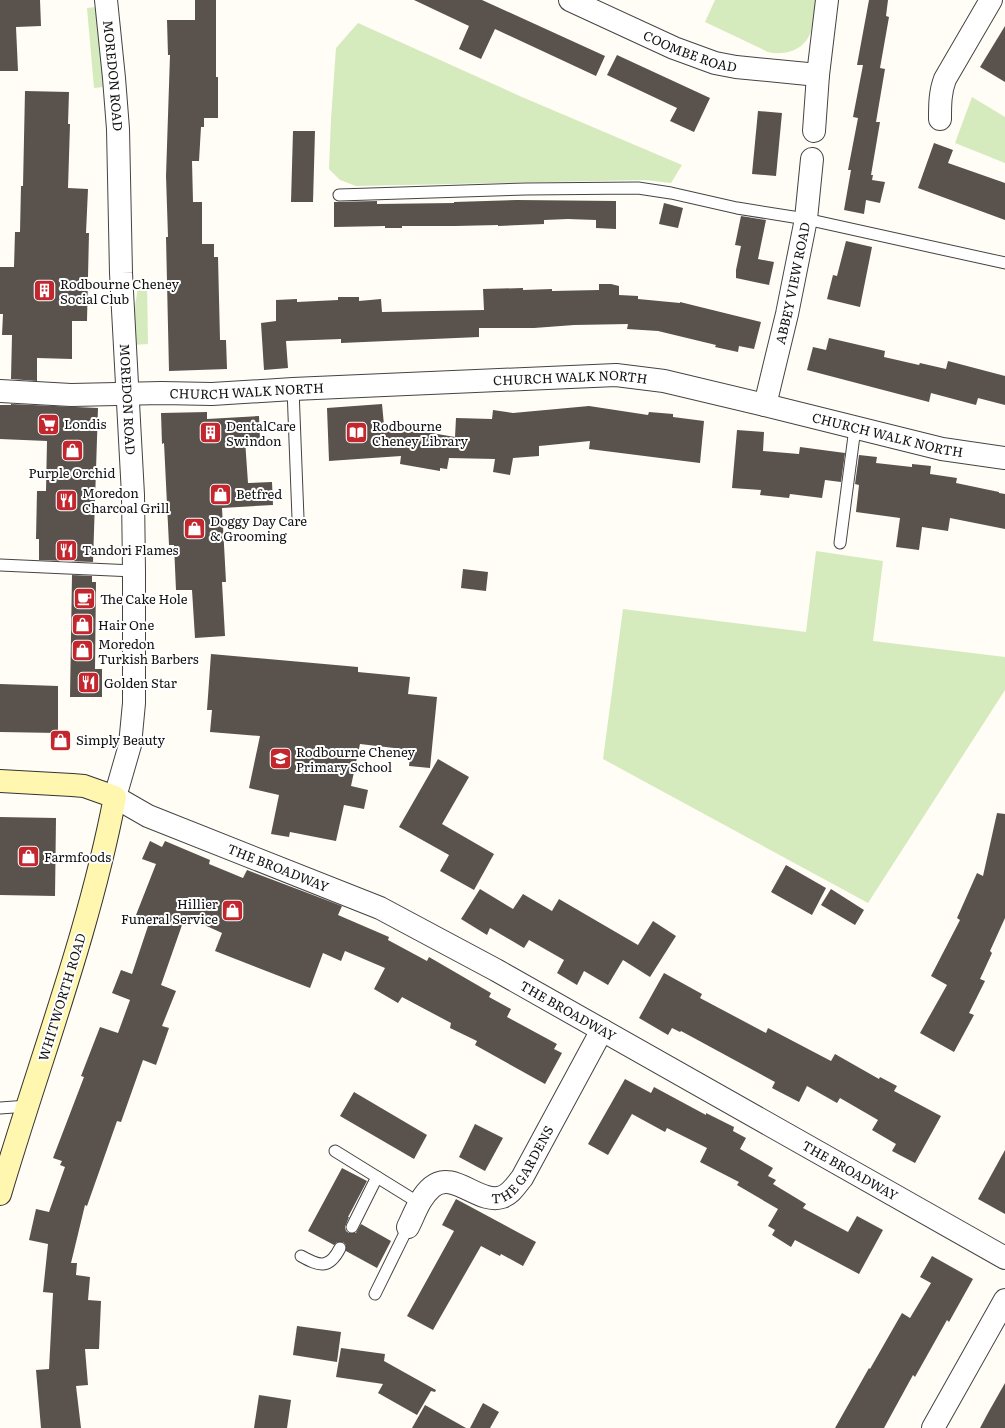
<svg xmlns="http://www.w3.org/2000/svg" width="1005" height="1428" font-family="Literata,serif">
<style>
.green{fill:#d5ebbd}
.building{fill:#5a524d}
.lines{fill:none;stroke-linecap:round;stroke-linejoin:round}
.service-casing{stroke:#444;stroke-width:13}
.minor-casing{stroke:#444;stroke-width:24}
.tertiary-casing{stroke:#444;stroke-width:24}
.secondary-casing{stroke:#333;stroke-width:24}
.service{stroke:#fff;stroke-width:11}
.minor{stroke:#fff;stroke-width:22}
.tertiary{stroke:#fff;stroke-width:22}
.secondary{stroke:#fff6b0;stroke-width:22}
.labels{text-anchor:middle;stroke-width:4;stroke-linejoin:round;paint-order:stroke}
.street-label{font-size:13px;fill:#111;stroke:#fff}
.poi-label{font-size:13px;fill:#111;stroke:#fff;text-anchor:start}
</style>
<rect width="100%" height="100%" fill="#fffdf5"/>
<g class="green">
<path d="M715,0H816C814,10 813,21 811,31C805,50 786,56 768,52L705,22Z"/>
<polygon points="95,7 101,45 103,87 94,88 87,8"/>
<polygon points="358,23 522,97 682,165 671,183 645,180 356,186 340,180 329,169 331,119 336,48"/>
<polygon points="972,97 1005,117 1005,163 955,143"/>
<polygon points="139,280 147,280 148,344 133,345 132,326"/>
<polygon points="816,551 883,561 873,641 1005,657 1005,690 868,903 603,759 623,609 806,632"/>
</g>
<g class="building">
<polygon points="0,0 40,0 41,26 16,27 18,71 0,71"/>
<polygon points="195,0 216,0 216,77 218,77 218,118 204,118 204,127 201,127 199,161 192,161 193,202 202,202 202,244 214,244 214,257 218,257 220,340 226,340 227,369 169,371 166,237 168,237 166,176 170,55 168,55 167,20 195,20"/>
<polygon points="414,0 482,0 605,56 596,76 495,29 481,59 459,49 469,26"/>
<polygon points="869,0 888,0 886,16 889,17 880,68 885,69 876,122 880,122 871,175 873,175 872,180 885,182 880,203 866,200 864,214 844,210 851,170 848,170 858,118 853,117 863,65 857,65"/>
<polygon points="1005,26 1005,82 980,67"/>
<polygon points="617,55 710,98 694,132 670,121 677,108 607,75"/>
<polygon points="25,91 69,92 68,124 70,124 68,188 88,189 86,233 89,233 87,321 72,321 72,359 37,358 37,381 11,379 12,335 2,335 3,314 0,314 0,267 14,267 15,232 20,232 21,186 23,186"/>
<polygon points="758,111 782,113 776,176 752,174"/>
<polygon points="293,131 315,131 313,202 291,202"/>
<polygon points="934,143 953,150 948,163 1005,183 1005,220 918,188"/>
<polygon points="517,200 616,201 616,229 596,228 596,220 568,219 544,220 544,224 498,226 498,225 455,226 402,226 402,228 385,228 385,226 334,227 334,202 377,201 377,204 454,203 454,202"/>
<polygon points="664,203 683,208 678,228 659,224"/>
<polygon points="741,216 766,220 758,259 774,262 769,285 736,278 736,270 741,246 735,245"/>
<polygon points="846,241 872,247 860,307 827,299 833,275 837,276"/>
<polygon points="599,284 611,284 619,286 619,295 638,296 638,299 680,303 680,302 761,322 754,349 739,346 738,352 715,347 716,345 658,331 627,329 628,324 574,325 534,328 479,328 479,337 341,343 341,339 286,341 288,368 264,370 261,323 276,321 276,300 297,299 297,302 338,300 338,297 359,297 359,301 381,299 382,312 484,310 483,289 523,288 523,290 552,289 552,291 599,290"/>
<polygon points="829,338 885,351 884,357 919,365 920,363 946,369 948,361 1005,376 1005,405 978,398 976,405 931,393 929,402 807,370 813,347 826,350"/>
<polygon points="11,404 98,408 93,562 39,560 39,539 36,539 37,491 46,491 47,441 0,439 0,405 11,405"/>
<polygon points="382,404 384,425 455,437 456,418 492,419 493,410 513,413 589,406 648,415 649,412 673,414 673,417 704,421 700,463 589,449 590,441 539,446 539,456 513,458 510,475 493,472 495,459 449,458 447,469 440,468 440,471 400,464 401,456 329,461 327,408"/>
<polygon points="207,412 207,419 259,416 260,440 245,440 248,483 272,482 273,505 222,508 226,582 222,582 225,636 195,638 192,590 176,590 174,545 169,545 164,443 162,444 161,413"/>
<polygon points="737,430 764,432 763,451 799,454 800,447 845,453 841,482 825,480 822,498 790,494 789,498 760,495 761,490 732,488"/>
<polygon points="859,455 877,457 876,463 912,467 912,464 931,466 930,474 957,478 956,483 999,492 999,493 1005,494 1005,529 950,518 948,531 922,527 919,550 896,547 900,518 856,512 859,485 855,484"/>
<polygon points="463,569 488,572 486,591 461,588"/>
<polygon points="72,575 92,576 92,582 96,582 95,669 102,669 102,697 70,697"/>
<polygon points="211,654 358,667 358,672 410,677 408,694 437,697 430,768 409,766 411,750 360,744 351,786 368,790 364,809 344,805 336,841 290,832 289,837 271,834 279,795 249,788 260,736 210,732 212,710 207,710"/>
<polygon points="0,684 58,686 58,733 0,732"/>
<polygon points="438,759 469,777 442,824 494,854 474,890 440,871 449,855 399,827"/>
<polygon points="997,813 1005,814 1005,918 990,951 992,953 980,979 985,981 969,1013 974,1015 954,1052 920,1033 947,985 931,976 960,920 957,918 977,873 983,876"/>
<polygon points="0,817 56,818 55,896 0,895"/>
<polygon points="150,841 162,847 165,841 210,860 209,864 243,878 247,870 342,906 338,915 389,937 388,940 427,961 429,957 491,993 489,997 511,1009 507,1017 557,1044 554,1049 562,1053 545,1084 475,1045 477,1041 450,1028 451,1023 402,997 398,1003 374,989 385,968 345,951 341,961 323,953 310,988 215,951 222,933 189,918 186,926 182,925 161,985 176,991 162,1026 169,1028 156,1065 143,1060 121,1122 117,1121 87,1206 85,1205 71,1263 77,1263 76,1275 90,1277 88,1300 101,1301 99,1349 85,1349 88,1385 76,1386 81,1428 41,1428 36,1370 49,1369 53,1293 43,1292 48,1244 29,1240 36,1209 49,1212 65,1167 60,1165 62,1161 53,1158 84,1077 81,1076 100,1027 118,1033 130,1000 112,993 121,970 132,974 150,920 136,915 156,864 142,859"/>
<polygon points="786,865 826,888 812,915 771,892"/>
<polygon points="480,889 513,909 523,894 552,911 559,899 638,945 653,921 676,936 650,977 623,960 608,985 584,971 577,985 557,973 564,960 529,940 524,948 490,928 487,935 461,919"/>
<polygon points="831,889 864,910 855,925 821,905"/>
<polygon points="664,973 702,994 700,998 766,1033 768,1028 831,1061 835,1054 879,1079 880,1077 897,1086 894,1091 941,1116 915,1163 892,1151 896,1144 872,1130 878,1120 840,1098 837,1103 807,1086 799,1102 772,1088 775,1082 681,1031 680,1032 672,1028 668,1035 639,1018"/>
<polygon points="625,1079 651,1093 654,1087 706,1115 706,1113 734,1127 733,1131 746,1138 740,1149 773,1168 768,1176 776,1180 773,1184 806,1204 803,1208 848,1232 857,1216 883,1230 859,1274 795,1240 791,1247 772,1235 775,1230 768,1226 778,1209 737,1185 739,1182 700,1162 707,1148 667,1128 665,1132 632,1114 608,1155 588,1144"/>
<polygon points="354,1092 427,1135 414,1159 340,1116"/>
<polygon points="475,1124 503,1138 485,1171 459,1157"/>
<polygon points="1005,1150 1005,1214 978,1199"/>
<polygon points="342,1168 367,1181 348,1217 349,1217 345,1227 346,1231 349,1233 356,1233 361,1224 391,1241 377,1268 346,1251 346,1245 343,1242 337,1242 334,1245 308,1231"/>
<polygon points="456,1199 536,1242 523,1266 501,1254 500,1256 481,1246 433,1330 407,1316 454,1231 442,1225"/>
<polygon points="932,1256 973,1279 949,1322 947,1320 915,1377 913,1375 884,1428 835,1428 869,1368 870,1369 902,1313 910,1318 931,1283 920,1277"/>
<polygon points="297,1326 341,1332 337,1362 293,1355"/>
<polygon points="341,1348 385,1354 384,1361 436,1390 435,1392 431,1391 417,1415 378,1393 383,1384 336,1377"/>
<polygon points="1005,1383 1005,1428 980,1428 988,1413"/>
<polygon points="259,1395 291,1400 287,1428 254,1428"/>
<polygon points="483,1403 499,1412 490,1428 470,1428"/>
<polygon points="425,1405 466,1428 412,1428"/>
</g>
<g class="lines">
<defs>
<g id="service">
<polyline points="339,195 526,189 638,188 671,193 737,208 806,219 1005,263"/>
<polyline points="293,389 298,518"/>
<polyline points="840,543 855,428"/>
<polyline points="0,565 134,571"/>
<polyline points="0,1108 28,1106"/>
<polyline points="335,1151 419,1203"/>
<polyline points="352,1227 377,1177"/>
<path d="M301,1256C319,1266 329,1270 340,1248"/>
<polyline points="375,1294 408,1227"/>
</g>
<g id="minor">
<path id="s1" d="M570,0L674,48L715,63L736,67L818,75"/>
<path d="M940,119C940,105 940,92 945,79L991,0"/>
<polyline points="814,131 818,75 827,0"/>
<path id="s2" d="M0,391L71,395L162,393L212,394L293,389L616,375L664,381L765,405L942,449L1005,458"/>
<path id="s3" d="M765,405L787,314L806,219L812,159"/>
<path id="s4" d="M115,797L148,816L380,908L496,970L1005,1258"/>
<path id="s5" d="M408,1227C415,1213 420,1197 432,1187C453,1169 479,1205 502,1197C511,1194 516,1185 522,1178L602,1030"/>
<polyline points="933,1428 1005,1300"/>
</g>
<g id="tertiary">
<path id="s6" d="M106,0L114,78L118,129L121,273L133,495L134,571V703L130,745L115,797"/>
</g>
<path id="secondary" d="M0,781L72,785L84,786L115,797C89,933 39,1062 0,1194"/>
</defs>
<use href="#service" class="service-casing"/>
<use href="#minor" class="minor-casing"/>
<use href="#tertiary" class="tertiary-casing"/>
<use href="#secondary" class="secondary-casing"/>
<use href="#service" class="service"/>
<use href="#minor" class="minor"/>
<use href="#tertiary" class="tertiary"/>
<use href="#secondary" class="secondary"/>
</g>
<defs>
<symbol id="building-square" viewBox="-11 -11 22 22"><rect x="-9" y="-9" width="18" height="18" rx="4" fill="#c4262e" stroke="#fff"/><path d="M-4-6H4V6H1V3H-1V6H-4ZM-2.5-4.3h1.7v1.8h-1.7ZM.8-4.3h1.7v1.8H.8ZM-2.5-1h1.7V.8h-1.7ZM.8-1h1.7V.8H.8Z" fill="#fff"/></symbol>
<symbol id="supermarket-square" viewBox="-11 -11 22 22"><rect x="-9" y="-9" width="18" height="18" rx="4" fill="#c4262e" stroke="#fff"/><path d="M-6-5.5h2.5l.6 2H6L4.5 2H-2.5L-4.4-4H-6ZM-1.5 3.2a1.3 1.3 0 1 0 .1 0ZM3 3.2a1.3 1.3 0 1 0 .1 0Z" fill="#fff"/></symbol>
<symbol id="library-square" viewBox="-11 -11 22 22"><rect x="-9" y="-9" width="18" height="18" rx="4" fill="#c4262e" stroke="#fff"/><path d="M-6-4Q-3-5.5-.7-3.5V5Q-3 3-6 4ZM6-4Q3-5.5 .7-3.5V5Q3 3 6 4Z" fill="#fff"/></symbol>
<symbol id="shop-square" viewBox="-11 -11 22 22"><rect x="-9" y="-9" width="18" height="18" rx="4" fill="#c4262e" stroke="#fff"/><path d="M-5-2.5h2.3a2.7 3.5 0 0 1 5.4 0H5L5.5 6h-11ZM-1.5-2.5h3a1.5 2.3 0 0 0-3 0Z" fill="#fff"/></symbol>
<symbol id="restaurant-square" viewBox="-11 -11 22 22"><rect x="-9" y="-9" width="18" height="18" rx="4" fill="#c4262e" stroke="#fff"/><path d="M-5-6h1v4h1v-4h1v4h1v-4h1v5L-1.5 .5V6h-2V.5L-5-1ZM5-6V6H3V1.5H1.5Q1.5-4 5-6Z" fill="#fff"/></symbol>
<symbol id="cafe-square" viewBox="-11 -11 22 22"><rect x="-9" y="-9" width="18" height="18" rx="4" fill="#c4262e" stroke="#fff"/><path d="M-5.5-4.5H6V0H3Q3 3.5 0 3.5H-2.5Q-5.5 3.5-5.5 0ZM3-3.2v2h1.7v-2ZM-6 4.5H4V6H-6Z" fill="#fff"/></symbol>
<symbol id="school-square" viewBox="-11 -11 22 22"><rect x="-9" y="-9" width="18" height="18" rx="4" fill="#c4262e" stroke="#fff"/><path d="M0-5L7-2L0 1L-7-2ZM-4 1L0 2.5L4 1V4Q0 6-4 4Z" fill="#fff"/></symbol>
</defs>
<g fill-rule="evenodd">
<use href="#building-square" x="32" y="278" width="25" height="25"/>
<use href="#supermarket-square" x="36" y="412" width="25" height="25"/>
<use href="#building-square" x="198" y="420" width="25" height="25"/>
<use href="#library-square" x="344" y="420" width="25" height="25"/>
<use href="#shop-square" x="60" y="438" width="25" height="25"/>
<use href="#shop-square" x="208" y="482" width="25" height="25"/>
<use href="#restaurant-square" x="54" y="488" width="25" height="25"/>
<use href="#shop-square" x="182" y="516" width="25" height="25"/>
<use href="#restaurant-square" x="54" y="538" width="25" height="25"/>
<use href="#cafe-square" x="72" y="586" width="25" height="25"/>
<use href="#shop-square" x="70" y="612" width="25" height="25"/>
<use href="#shop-square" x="70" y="638" width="25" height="25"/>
<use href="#restaurant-square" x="76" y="670" width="25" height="25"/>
<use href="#shop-square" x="48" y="728" width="25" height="25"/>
<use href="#school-square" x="268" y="746" width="25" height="25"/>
<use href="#shop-square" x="16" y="844" width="25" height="25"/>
<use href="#shop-square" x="220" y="898" width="25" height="25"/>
</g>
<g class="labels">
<g class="street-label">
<text dy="5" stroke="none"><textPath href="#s1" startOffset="131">COOMBE ROAD</textPath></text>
<text dy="5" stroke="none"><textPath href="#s6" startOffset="76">MOREDON ROAD</textPath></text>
<text dy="5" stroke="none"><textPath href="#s3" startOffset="125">ABBEY VIEW ROAD</textPath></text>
<text dy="5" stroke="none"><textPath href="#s2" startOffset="571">CHURCH WALK NORTH</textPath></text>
<text dy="5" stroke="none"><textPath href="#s2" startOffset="247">CHURCH WALK NORTH</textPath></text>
<text dy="5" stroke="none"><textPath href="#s6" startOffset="400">MOREDON ROAD</textPath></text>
<text dy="5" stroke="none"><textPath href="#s2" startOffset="895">CHURCH WALK NORTH</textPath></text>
<text dy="5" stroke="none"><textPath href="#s4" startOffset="178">THE BROADWAY</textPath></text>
<text transform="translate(62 997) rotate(-73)" y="5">WHITWORTH ROAD</text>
<text dy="5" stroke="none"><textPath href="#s4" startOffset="502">THE BROADWAY</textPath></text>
<text dy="5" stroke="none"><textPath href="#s5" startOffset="159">THE GARDENS</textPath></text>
<text dy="5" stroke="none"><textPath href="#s4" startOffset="826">THE BROADWAY</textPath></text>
</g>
<g class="poi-label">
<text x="60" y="289">Rodbourne Cheney<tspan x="60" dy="15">Social Club</tspan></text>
<text x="64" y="429">Londis</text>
<text x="226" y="431">DentalCare<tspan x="226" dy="15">Swindon</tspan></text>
<text x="372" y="431">Rodbourne<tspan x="372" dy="15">Cheney Library</tspan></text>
<text x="72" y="478" text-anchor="middle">Purple Orchid</text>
<text x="82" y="498">Moredon<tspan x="82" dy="15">Charcoal Grill</tspan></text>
<text x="236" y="499">Betfred</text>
<text x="210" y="526">Doggy Day Care<tspan x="210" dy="15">&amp; Grooming</tspan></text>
<text x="82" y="555">Tandori Flames</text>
<text x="100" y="604">The Cake Hole</text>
<text x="98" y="630">Hair One</text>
<text x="98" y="649">Moredon<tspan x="98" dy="15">Turkish Barbers</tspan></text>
<text x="104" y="688">Golden Star</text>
<text x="76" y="745">Simply Beauty</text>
<text x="296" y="757">Rodbourne Cheney<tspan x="296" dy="15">Primary School</tspan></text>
<text x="44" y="862">Farmfoods</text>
<text x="218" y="909" text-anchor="end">Hillier<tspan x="218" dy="15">Funeral Service</tspan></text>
</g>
</g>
</svg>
